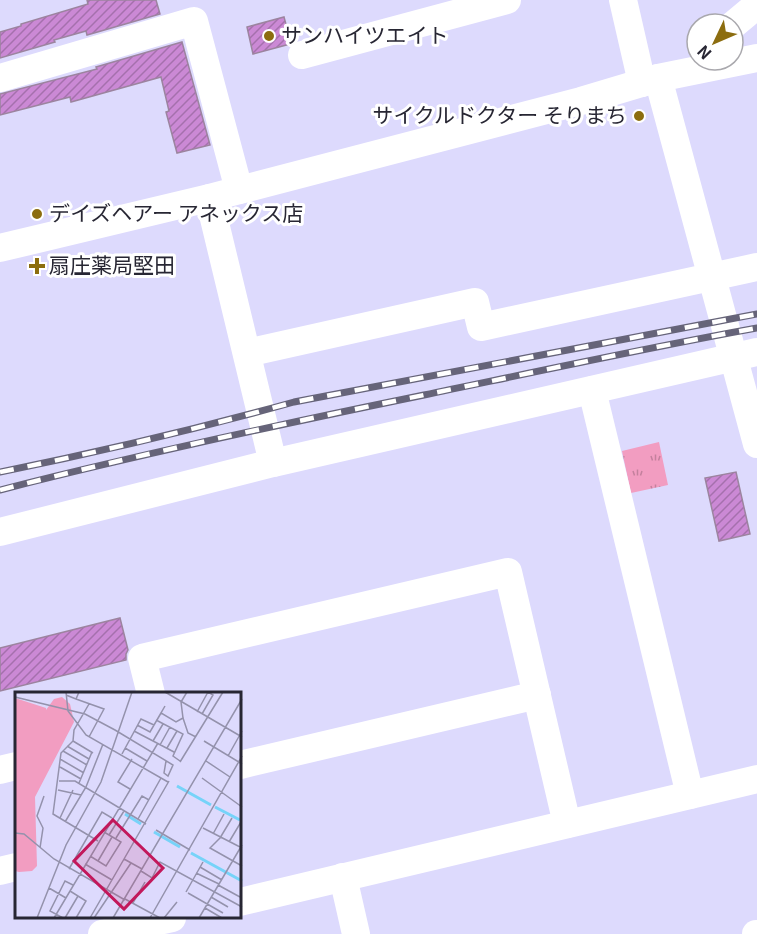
<svg xmlns="http://www.w3.org/2000/svg" width="757" height="934" font-family="Georgia,'Noto Sans JP',serif">
<style>
.grass{fill:url(#grass-tufts)}
.building{fill:url(#building-hatch);stroke:#9c849f;stroke-width:1.5}
.lines{fill:none;stroke-linecap:round;stroke-linejoin:round}
.minor{stroke:#fff;stroke-width:28}
.rail-casing{stroke:#666479;stroke-width:7}
.rail{stroke:#fff;stroke-width:4.5;stroke-dasharray:14;stroke-linecap:butt}
.poi-dot{fill:#8c6d0f;stroke:#fff;stroke-width:2}
.labels{text-anchor:middle;stroke-width:6;stroke-linejoin:round;paint-order:stroke}
.poi-label{font-size:21px;fill:#272633;stroke:#fff;text-anchor:start}
.inset-river{fill:none;stroke:#76d3f9;stroke-width:3}
.inset-road{fill:none;stroke:#9492ac;stroke-width:1.5}
.view{fill:#c2185b;fill-opacity:0.15;stroke:#c2185b;stroke-width:3}
.inset-edge{fill:none;stroke:#272633;stroke-width:3}
</style>
<defs>
<pattern id="grass-tufts" width="24" height="20" patternUnits="userSpaceOnUse" patternTransform="scale(1.5)"><rect width="24" height="20" fill="#f29dc1"/><path d="M3 7l-1-3M5 7V3M7 7l1-3M15 17l-1-3M17 17v-4M19 17l1-3" fill="none" stroke="#c4809d"/></pattern>
<pattern id="building-hatch" width="6" height="6" patternUnits="userSpaceOnUse" patternTransform="scale(1.5)"><rect width="6" height="6" fill="#cb89d5"/><path d="M-1 1l2-2M0 6l6-6M5 7l2-2" fill="none" stroke="#a570ad"/></pattern>
</defs>
<rect width="100%" height="100%" fill="#dddafd"/>
<polygon class="grass" points="659,442 668,485 631,493 622,451"/>
<g class="building">
<polygon points="87,0 156,0 160,14 87,35 86,31 54,40 55,42 0,58 0,32 21,26 21,24 88,4"/>
<polygon points="284,17 291,43 290,44 253,54 247,27"/>
<polygon points="182,42 210,145 177,153 166,112 169,111 161,77 71,102 70,97 0,115 0,94 97,69 96,67"/>
<polygon points="736,472 750,534 719,541 705,478"/>
<polygon points="120,618 128,650 126,654 126,660 0,691 0,648"/>
</g>
<g class="lines">
<g class="minor">
<polyline points="623,0 642,83"/>
<polyline points="733,25 757,5"/>
<polyline points="302,55 507,0"/>
<polyline points="0,78 194,21 239,190"/>
<polyline points="658,78 757,444"/>
<polyline points="209,198 273,463"/>
<polyline points="0,248 209,198 581,101 658,78 757,58"/>
<polyline points="247,353 475,302 481,327 757,267"/>
<polyline points="592,390 690,795"/>
<polyline points="0,532 273,463 757,352"/>
<polyline points="151,694 142,658 508,572 567,824"/>
<polyline points="240,765 537,695"/>
<polyline points="0,770 16,766"/>
<polyline points="0,871 16,867"/>
<polyline points="343,877 356,934"/>
<polyline points="240,902 757,779"/>
<polyline points="102,934 172,918"/>
<polyline points="756,934 757,934"/>
</g>
<defs>
<g id="rail">
<path d="M0,472C99,452 197,429 294,402L757,314"/>
<path d="M0,490C140,454 282,424 424,395C535,372 646,348 757,328"/>
</g>
</defs>
<use href="#rail" class="rail-casing"/>
<use href="#rail" class="rail"/>
</g>
<g class="poi-dot">
<circle cx="269" cy="36" r="6"/>
<circle cx="639" cy="116" r="6"/>
<circle cx="37" cy="214" r="6"/>
<path d="M34 257h6v6h6v6h-6v6h-6v-6h-6v-6h6z"/>
</g>
<g class="labels">
<g class="poi-label">
<text x="281" y="43">サンハイツエイト</text>
<text x="627" y="123" text-anchor="end">サイクルドクター そりまち</text>
<text x="49" y="221">デイズヘアー アネックス店</text>
<text x="49" y="273">扇庄薬局堅田</text>
</g>
</g>
<g transform="translate(15 692)">
<rect width="226" height="226" fill="#dddafd"/>
<path d="M0,6L31,16L33,38L0,42Z" fill="#f29dc1"/>
<path d="M47,5L55,12L59,30L20,105L22,174L17,179L4,180L0,179V24L5,23L18,36L39,7Z" fill="#f29dc1"/>
<path class="inset-river" d="M162,94L196,113M200,115L225,128M110,122L126,132M139,140L165,155M176,161L227,189"/>
<path class="inset-road" d="M51,0L53,19L71,43L153,90M150,0L227,45M172,0L166,10L168,26L173,41L181,45M51,3L61,7L64,0M0,5L70,22L100,38L158,73L153,84L149,81L151,69M61,7L89,17L74,45M74,12L59,38L58,49L46,61L38,122L83,149M150,14L146,21L161,30L168,26M182,20L193,0M187,22L198,3L193,0M141,28L168,42L158,64L165,69M122,33L135,40L146,21M119,39L159,60M58,49L78,61M138,49L148,32M189,49L227,72M145,53L155,35M52,54L74,67M110,56L132,69M152,56L162,39M48,59L72,73M107,62L126,27L139,33M213,64L227,39M45,67L69,81M191,69L215,85M165,70L208,0M45,75L66,87M187,86L227,115M44,89H60L131,132M64,91L77,60M115,97L103,90L117,67M43,98L66,103M45,126L58,98M123,127L146,86M50,130L71,95L88,52M188,136L227,156M141,138L175,158M0,141L9,142L39,167L110,208M198,142L209,122M94,143L109,119M101,146L127,104L134,108M205,146L195,156L227,174M205,146L217,126M214,150L226,130M25,156L28,136L22,124L29,104M75,164L91,174L106,150L89,140M109,167L127,177M83,169L97,145M70,172L97,188M185,175L207,188M54,177L87,120L97,126M126,179L137,186L145,170L227,215M181,181L204,192M203,193L225,205M34,196L51,206M55,199L71,209L61,226M171,200L188,170M173,201L208,221M196,205L213,215M110,207L145,226M118,211L130,190M190,216L207,226M22,226L51,153L86,90L117,0M39,226L143,51M48,226L35,219L50,189L58,193M50,226L63,204M75,226L154,89M79,226L116,171M98,226L227,7M135,226L227,64M149,226L162,210M184,226L227,153"/>
<path class="view" d="M98,128L148,176L109,217L59,169Z"/>
<rect width="226" height="226" class="inset-edge"/>
</g>
<g transform="translate(715 42) rotate(226)"><circle r="28" fill="#ffffff" stroke="#a9a8ad" stroke-width="1.5"/>
<path d="M0-4.5L10 22L0 15L-10 22Z" fill="#8c6d0f"/>
<text y="-9" font-size="16" font-weight="bold" text-anchor="middle" fill="#272633">N</text>
</g>
</svg>
